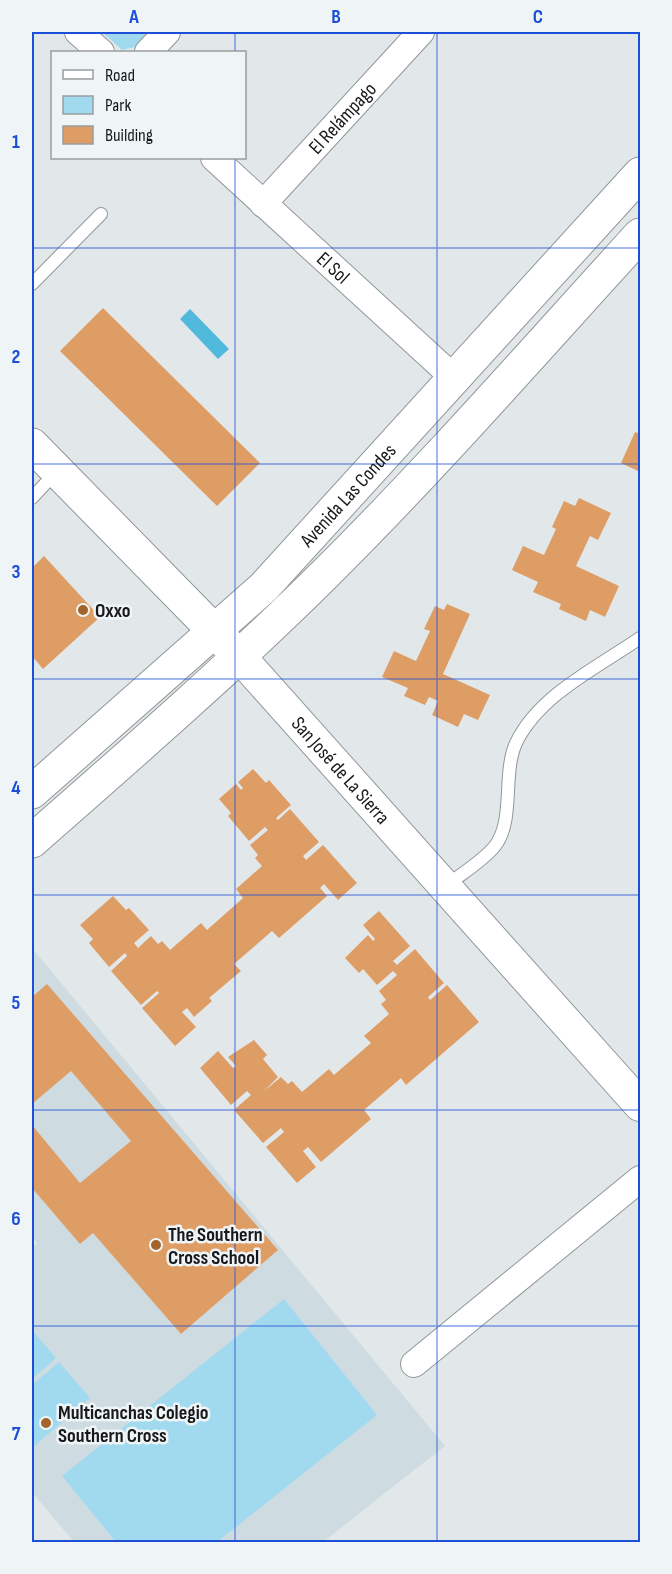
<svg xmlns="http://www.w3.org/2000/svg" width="672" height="1574" font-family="'Sofia Sans Condensed',sans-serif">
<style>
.built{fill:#cedce1}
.green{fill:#a1daef}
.water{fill:#51b9db}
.building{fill:#df9d66}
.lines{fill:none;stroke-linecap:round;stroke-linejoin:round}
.service-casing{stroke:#919799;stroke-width:14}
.minor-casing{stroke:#919799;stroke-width:28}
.tertiary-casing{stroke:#919799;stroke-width:34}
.secondary-casing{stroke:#919799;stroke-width:35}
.service{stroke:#fff;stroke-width:12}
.minor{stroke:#fff;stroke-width:26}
.tertiary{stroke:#fff;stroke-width:32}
.secondary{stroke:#fff;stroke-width:33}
.grid{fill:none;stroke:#1d4ed8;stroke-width:1.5;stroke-opacity:0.55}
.poi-dot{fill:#a3642b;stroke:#eff5f7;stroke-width:2}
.labels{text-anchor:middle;stroke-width:5;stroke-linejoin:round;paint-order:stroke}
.street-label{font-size:20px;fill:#17191a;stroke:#eff5f7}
.poi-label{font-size:20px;font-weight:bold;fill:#17191a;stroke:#eff5f7;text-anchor:start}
.neatline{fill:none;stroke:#1d4ed8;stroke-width:2}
.grid-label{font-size:20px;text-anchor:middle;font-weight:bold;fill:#1d4ed8}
</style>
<rect width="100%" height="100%" fill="#e2e8ea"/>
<polygon class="built" points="32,948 445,1446 323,1542 74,1542 32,1492 32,1248 37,1243 32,1236"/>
<g class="green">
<polygon points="102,32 147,32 135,47 122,50"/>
<polygon points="284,1299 377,1415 217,1542 116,1542 62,1476"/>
<polygon points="32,1330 56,1358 32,1379"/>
<polygon points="59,1362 90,1398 32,1448 32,1385"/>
</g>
<polygon class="water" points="190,309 229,349 218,359 180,319"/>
<g class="building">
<polygon points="103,308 260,463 217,506 60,351"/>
<polygon points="635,432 640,434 640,472 621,463"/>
<polygon points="579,498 611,513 598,540 590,536 576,566 619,586 605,617 590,610 586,621 559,609 561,604 533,592 538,582 512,570 523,546 544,555 556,529 552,527 564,501 575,506"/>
<polygon points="44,556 100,617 43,669 32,656 32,568"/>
<polygon points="447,604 470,614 443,674 490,695 478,720 464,714 458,727 432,715 438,701 429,697 425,705 404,696 408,688 382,677 394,651 416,661 430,631 424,629 435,606 444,610"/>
<polygon points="253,769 266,783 269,780 291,805 276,818 278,820 290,809 319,842 303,856 306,860 323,845 357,883 338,900 324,884 320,888 327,896 279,938 272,931 234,964 241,971 209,998 212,1001 194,1017 187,1008 182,1012 196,1027 175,1046 142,1008 159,993 157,991 141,1005 111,971 127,956 125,953 109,967 89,943 93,939 80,925 113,896 126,910 129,908 149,930 134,943 138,948 151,936 158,944 162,941 170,950 201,923 207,930 243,898 236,889 262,866 255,858 258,855 250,845 268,830 265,827 249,841 228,816 231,813 219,799 236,784 241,790 243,788 238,782"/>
<polygon points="379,911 410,946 393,961 397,965 415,949 444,983 428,997 430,1000 447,985 479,1022 406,1085 401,1078 364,1110 371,1119 321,1162 308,1147 303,1151 316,1167 297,1183 266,1147 284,1132 281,1128 263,1143 234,1110 251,1095 247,1091 231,1105 200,1068 218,1051 233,1068 236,1066 228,1057 254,1040 267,1055 263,1059 278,1077 264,1091 281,1077 288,1084 292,1081 302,1092 329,1069 334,1075 371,1043 364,1036 389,1014 381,1004 386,1000 379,991 397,975 393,971 377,985 363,969 359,973 345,958 368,935 373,941 375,939 363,925"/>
<polygon points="47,984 278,1250 181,1334 93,1233 80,1244 32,1188 32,1125 80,1183 131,1141 71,1071 32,1104 32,997"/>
</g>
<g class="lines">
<defs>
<g id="service">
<polyline points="32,284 101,214"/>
<polyline points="32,498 57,471"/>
<path d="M446,886C461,874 483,861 495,846C515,820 502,774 516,743C539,695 598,667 640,638"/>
</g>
<g id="minor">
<polyline points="78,32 101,52"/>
<polyline points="148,52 167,32"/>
<path id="s1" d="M214,158L453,377"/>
<path id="s2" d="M263,204L421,32"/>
<polyline points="414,1364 640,1179"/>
</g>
<g id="tertiary">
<path id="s3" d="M239,656L640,1105"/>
</g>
<g id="secondary">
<polyline points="32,445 230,647"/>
<path id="s4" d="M32,792L264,587L640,174"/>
<path d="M32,841C130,755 230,668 323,576C433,467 535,350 640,235"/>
</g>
</defs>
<use href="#service" class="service-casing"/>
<use href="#minor" class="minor-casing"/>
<use href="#tertiary" class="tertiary-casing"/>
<use href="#secondary" class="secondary-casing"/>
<use href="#service" class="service"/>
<use href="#minor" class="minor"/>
<use href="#tertiary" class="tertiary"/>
<use href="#secondary" class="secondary"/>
</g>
<path class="grid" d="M235,32V52M437,32V1542M235,158V1542M32,248H640M32,464H640M32,679H640M32,895H640M32,1110H640M32,1326H640"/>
<g class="poi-dot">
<circle cx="83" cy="610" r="6"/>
<circle cx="156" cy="1245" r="6"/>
<circle cx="46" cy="1423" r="6"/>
</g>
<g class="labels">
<g class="street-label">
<text dy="7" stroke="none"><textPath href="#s2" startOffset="117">El Relámpago</textPath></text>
<text dy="7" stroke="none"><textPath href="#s1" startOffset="162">El Sol</textPath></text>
<text dy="7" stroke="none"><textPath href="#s4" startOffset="434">Avenida Las Condes</textPath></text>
<text dy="7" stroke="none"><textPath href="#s3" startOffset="153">San José de La Sierra</textPath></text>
</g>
<g class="poi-label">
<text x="95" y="617">Oxxo</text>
<text x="168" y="1241">The Southern<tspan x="168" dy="23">Cross School</tspan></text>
<text x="58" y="1419">Multicanchas Colegio<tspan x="58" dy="23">Southern Cross</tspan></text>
</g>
</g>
<rect width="672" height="1574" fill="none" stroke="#eff5f7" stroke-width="66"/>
<rect x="51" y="51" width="195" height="108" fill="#eff5f7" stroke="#999d9f" stroke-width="1.5"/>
<rect x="63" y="70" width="30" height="9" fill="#ffffff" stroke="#999d9f" stroke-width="1.5"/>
<text x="105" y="81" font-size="18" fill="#17191a">Road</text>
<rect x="63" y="96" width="30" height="18" fill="#a1daef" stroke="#999d9f" stroke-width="1.5"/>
<text x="105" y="111" font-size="18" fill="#17191a">Park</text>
<rect x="63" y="126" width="30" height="18" fill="#df9d66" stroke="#999d9f" stroke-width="1.5"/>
<text x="105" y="141" font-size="18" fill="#17191a">Building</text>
<rect x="33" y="33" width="606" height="1508" class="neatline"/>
<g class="grid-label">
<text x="134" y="23">A</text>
<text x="336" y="23">B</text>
<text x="538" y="23">C</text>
<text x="16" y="148">1</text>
<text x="16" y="363">2</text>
<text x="16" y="578">3</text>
<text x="16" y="794">4</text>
<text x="16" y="1009">5</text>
<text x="16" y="1225">6</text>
<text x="16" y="1440">7</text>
</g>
</svg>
